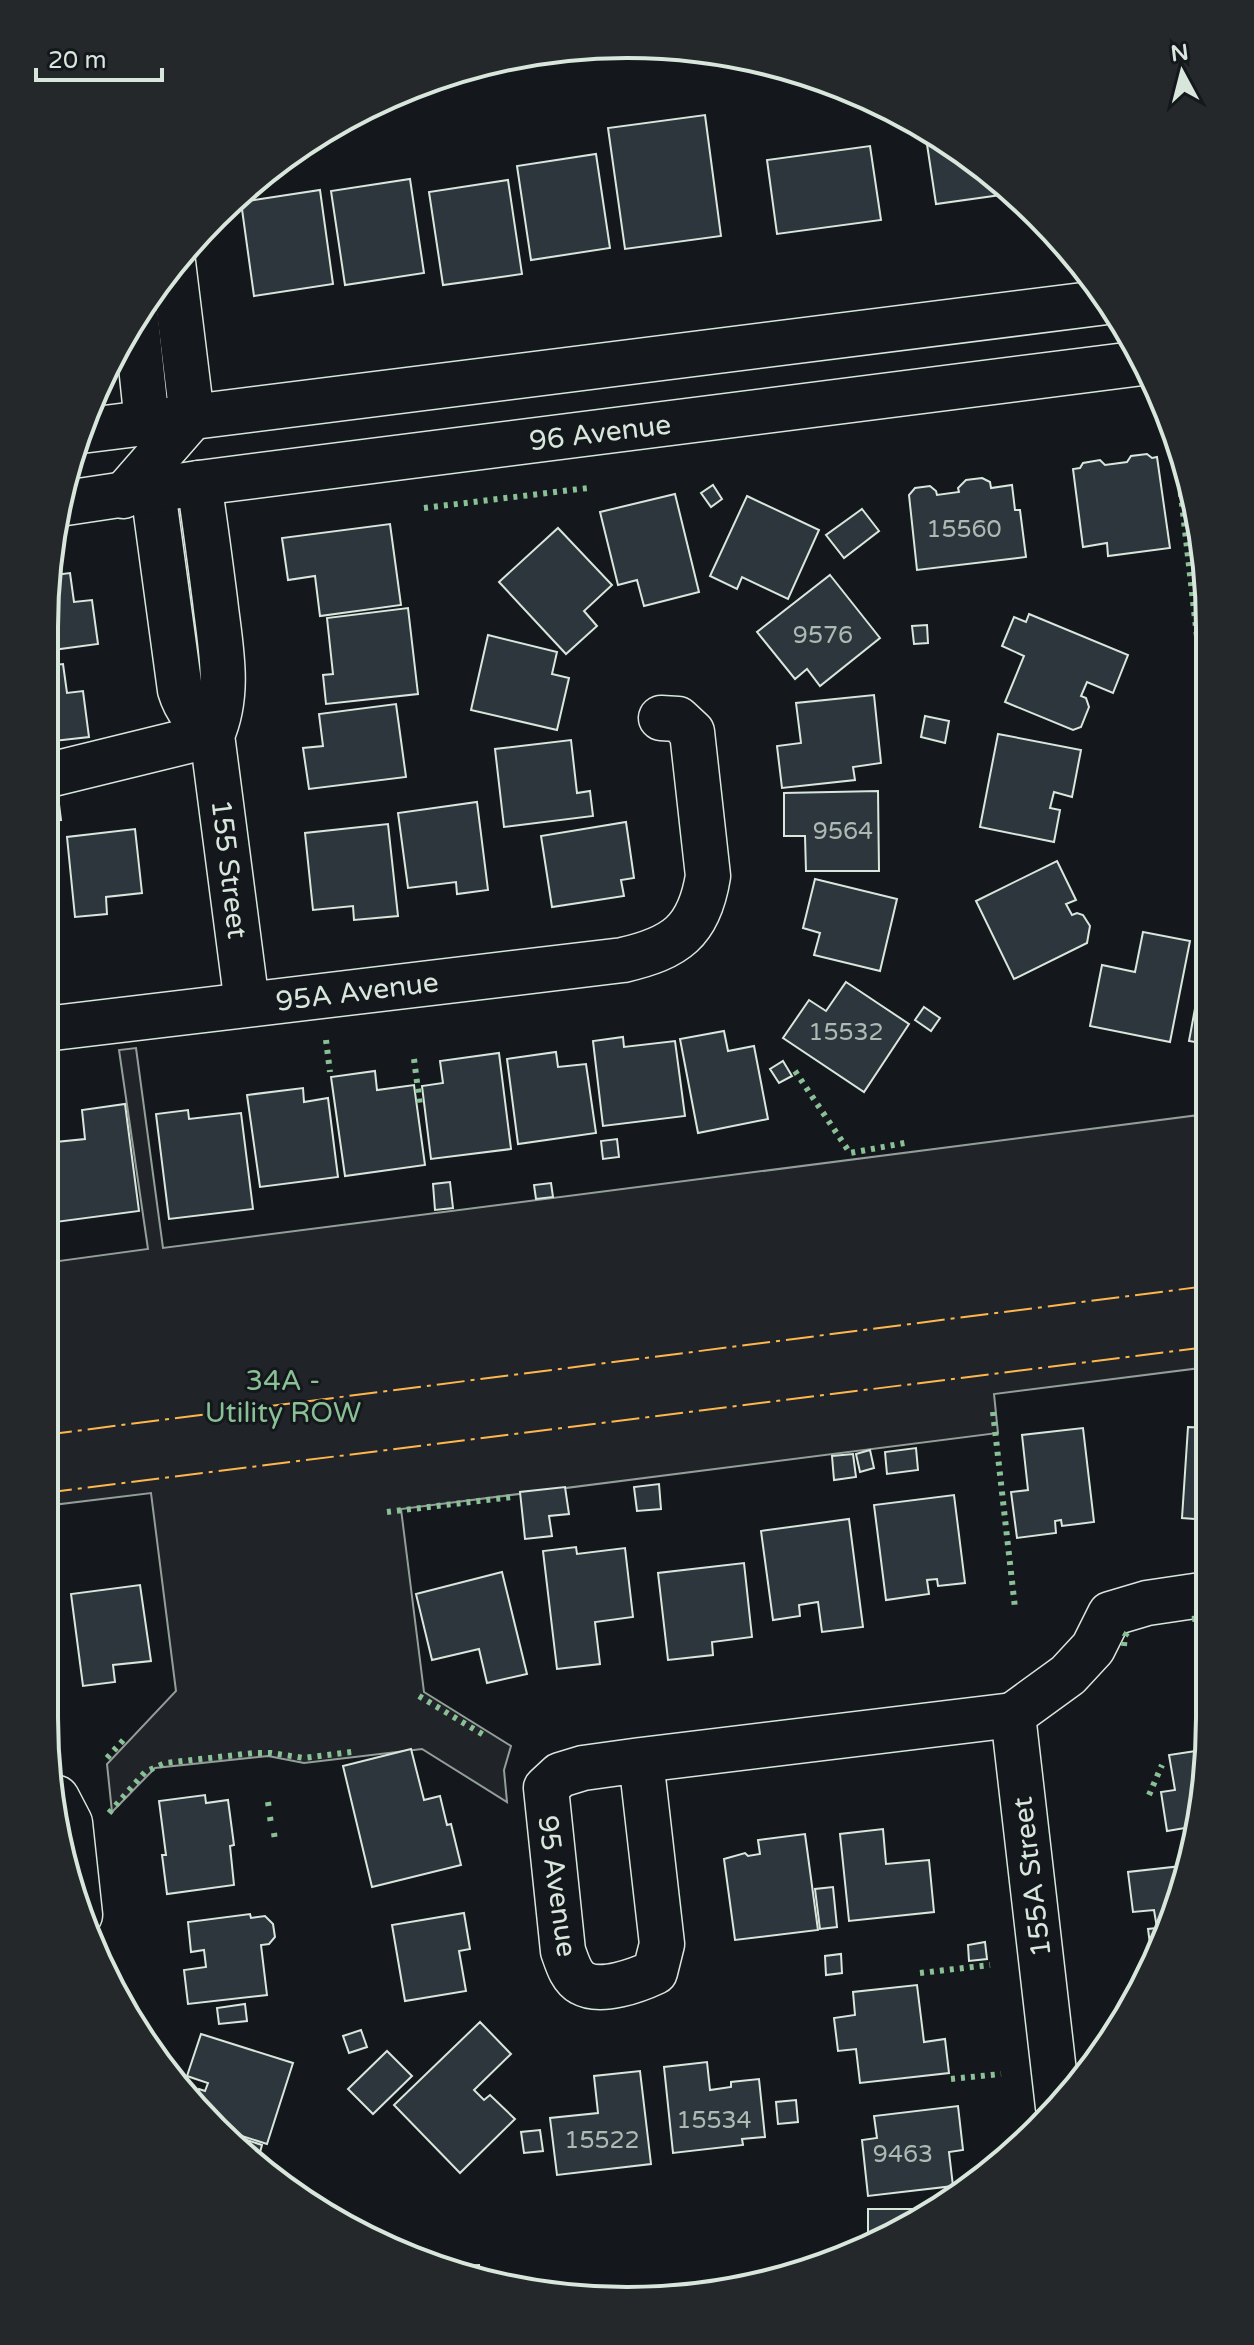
<svg xmlns="http://www.w3.org/2000/svg" width="1254" height="2345" font-family="'Varela Round',sans-serif">
<style>
.green{fill:#202428;stroke:#939e99;stroke-width:2}
.building{fill:#2c363c;stroke:#d8e6dc;stroke-width:2}
.lines{fill:none;stroke-linecap:round;stroke-linejoin:round}
.minor-casing{stroke:#d8e6dc;stroke-width:47}
.major-casing{stroke:#d8e6dc;stroke-width:47}
.minor{stroke:#14181c;stroke-width:44}
.major{stroke:#14181c;stroke-width:44}
.hedge{stroke:#8ac095;stroke-width:6;stroke-dasharray:4 6;stroke-linecap:butt}
.power{stroke:#ffb74d;stroke-width:2;stroke-dasharray:28 6 4 6;stroke-linecap:butt}
.labels{text-anchor:middle;stroke-width:6;stroke-linejoin:round;paint-order:stroke}
.number-label{font-size:24px;fill:#adbab4}
.street-label{font-size:28px;fill:#d8e6dc;stroke:#14181c}
.park-label{font-size:28px;fill:#8ac095;stroke:#14181c}
.rim{fill:none;stroke:#d8e6dc;stroke-width:4}
</style>
<rect width="100%" height="100%" fill="#14181c"/>
<polygon class="green" points="136,1048 163,1248 1207,1114 1208,1367 994,1394 998,1433 401,1509 424,1692 511,1746 504,1770 507,1802 422,1749 304,1763 268,1756 155,1768 112,1812 107,1764 176,1691 151,1493 44,1506 44,1263 148,1249 119,1050"/>
<g class="building">
<polygon points="705,115 721,236 625,249 608,128"/>
<polygon points="925,131 1011,188 1015,193 936,204"/>
<polygon points="870,146 881,220 777,234 767,160"/>
<polygon points="596,154 610,248 531,260 517,166"/>
<polygon points="410,179 424,273 345,285 331,191"/>
<polygon points="508,180 522,274 443,285 429,192"/>
<polygon points="320,190 333,284 254,296 241,202"/>
<polygon points="1147,454 1152,458 1157,457 1170,548 1108,556 1107,543 1083,547 1073,469 1080,468 1083,463 1100,460 1105,465 1127,462 1131,456"/>
<polygon points="982,478 990,482 991,488 1012,485 1015,510 1020,510 1026,557 917,570 909,495 915,488 930,486 936,491 937,495 959,492 958,488 966,480"/>
<polygon points="713,485 722,499 711,507 701,493"/>
<polygon points="675,494 699,592 644,606 637,580 618,585 600,512"/>
<polygon points="747,496 819,530 788,599 742,577 737,589 710,576"/>
<polygon points="862,509 879,531 844,558 826,535"/>
<polygon points="390,524 401,605 320,616 315,576 288,580 282,538"/>
<polygon points="558,528 612,585 584,611 597,626 566,654 499,582"/>
<polygon points="70,573 74,602 92,600 98,644 45,651 45,589 47,576"/>
<polygon points="830,575 880,638 820,686 807,669 795,679 757,632"/>
<polygon points="408,608 418,694 326,704 323,675 333,674 327,618"/>
<polygon points="1029,614 1128,655 1113,693 1087,682 1081,696 1086,698 1089,707 1081,727 1073,730 1005,702 1024,656 1002,646 1014,617 1026,622"/>
<polygon points="927,625 928,643 914,644 912,626"/>
<polygon points="488,635 557,652 552,674 569,678 557,730 471,710"/>
<polygon points="63,664 67,693 83,691 89,737 45,742 45,666"/>
<polygon points="874,695 881,763 853,767 855,780 782,788 777,746 801,743 796,703"/>
<polygon points="396,704 406,777 309,789 303,748 323,746 319,714"/>
<polygon points="925,716 949,721 945,743 921,737"/>
<polygon points="998,734 1081,750 1072,797 1054,792 1050,808 1060,810 1054,842 980,827"/>
<polygon points="571,740 577,793 590,791 593,816 504,827 495,749"/>
<polygon points="878,791 879,871 806,871 805,836 784,836 784,793"/>
<polygon points="58,796 61,820 45,821 45,798"/>
<polygon points="477,802 488,890 457,894 456,882 408,888 398,813"/>
<polygon points="626,822 634,878 621,880 624,896 552,907 541,836"/>
<polygon points="388,824 398,916 354,920 353,906 313,910 305,833"/>
<polygon points="135,829 142,893 106,897 107,914 75,917 67,837"/>
<polygon points="52,852 59,914 45,916 45,853"/>
<polygon points="1057,861 1076,900 1066,904 1072,915 1077,913 1083,915 1090,926 1087,943 1014,979 976,901"/>
<polygon points="815,879 897,899 880,971 814,955 820,933 803,928"/>
<polygon points="1143,932 1190,941 1170,1042 1090,1026 1102,965 1135,972"/>
<polygon points="1206,949 1207,1044 1189,1041"/>
<polygon points="846,982 909,1024 864,1092 783,1038 809,1000 826,1011"/>
<polygon points="924,1007 940,1018 931,1031 915,1020"/>
<polygon points="724,1031 728,1051 754,1046 768,1119 698,1133 680,1039"/>
<polygon points="623,1037 624,1047 675,1041 685,1116 603,1126 593,1041"/>
<polygon points="556,1052 558,1067 586,1064 596,1133 518,1144 507,1059"/>
<polygon points="499,1053 511,1149 431,1159 422,1086 443,1083 440,1061"/>
<polygon points="783,1061 792,1076 779,1083 770,1069"/>
<polygon points="375,1071 377,1090 414,1085 425,1165 345,1176 331,1077"/>
<polygon points="303,1088 304,1102 328,1098 338,1177 260,1187 247,1095"/>
<polygon points="125,1104 139,1211 56,1222 46,1143 85,1139 82,1110"/>
<polygon points="188,1110 189,1119 241,1113 253,1209 169,1219 156,1114"/>
<polygon points="617,1139 619,1157 603,1159 601,1141"/>
<polygon points="450,1182 453,1208 435,1210 433,1184"/>
<polygon points="551,1183 553,1197 536,1199 534,1185"/>
<polygon points="1188,1427 1208,1428 1208,1520 1182,1518"/>
<polygon points="1083,1428 1094,1522 1062,1526 1061,1520 1055,1521 1056,1533 1017,1538 1011,1492 1028,1490 1022,1435"/>
<polygon points="916,1448 918,1470 887,1474 885,1452"/>
<polygon points="870,1450 874,1468 860,1472 856,1454"/>
<polygon points="853,1454 856,1477 834,1480 832,1456"/>
<polygon points="659,1484 661,1509 637,1511 634,1487"/>
<polygon points="565,1487 569,1514 549,1516 552,1536 525,1539 520,1492"/>
<polygon points="954,1495 965,1583 938,1586 937,1579 927,1580 929,1594 886,1600 874,1505"/>
<polygon points="849,1519 863,1627 822,1632 818,1602 799,1605 800,1616 773,1620 761,1531"/>
<polygon points="576,1547 577,1554 625,1548 633,1617 595,1622 600,1664 557,1669 543,1551"/>
<polygon points="744,1563 752,1637 712,1642 713,1655 668,1660 658,1573"/>
<polygon points="502,1572 527,1674 487,1683 479,1649 432,1660 416,1594"/>
<polygon points="140,1585 151,1661 113,1665 115,1682 83,1686 71,1594"/>
<polygon points="1198,1644 1208,1644 1209,1685 1197,1685"/>
<polygon points="411,1749 424,1800 440,1796 447,1825 451,1824 461,1865 372,1887 343,1766"/>
<polygon points="1209,1749 1197,1826 1167,1831 1161,1792 1175,1790 1169,1755"/>
<polygon points="205,1795 206,1803 228,1800 234,1845 230,1846 234,1885 167,1894 162,1855 166,1855 159,1801"/>
<polygon points="883,1829 886,1864 929,1860 934,1912 849,1921 840,1834"/>
<polygon points="805,1834 818,1930 735,1940 724,1859 745,1853 748,1856 760,1854 758,1840"/>
<polygon points="1191,1865 1190,1868 1153,1967 1148,1929 1157,1928 1154,1910 1133,1912 1128,1872"/>
<polygon points="833,1887 837,1927 820,1929 815,1889"/>
<polygon points="464,1913 470,1949 459,1951 466,1991 405,2001 392,1925"/>
<polygon points="250,1914 251,1918 265,1916 273,1924 275,1937 269,1944 261,1945 267,1995 188,2004 184,1970 206,1967 204,1950 191,1952 188,1922"/>
<polygon points="985,1942 987,1959 969,1961 968,1945"/>
<polygon points="841,1954 842,1973 826,1975 825,1956"/>
<polygon points="917,1985 924,2042 945,2039 949,2073 860,2083 856,2049 838,2051 834,2018 855,2015 853,1992"/>
<polygon points="245,2004 247,2021 219,2024 217,2008"/>
<polygon points="480,2022 511,2054 474,2090 484,2100 490,2095 515,2119 460,2173 394,2105"/>
<polygon points="361,2030 367,2047 349,2053 343,2036"/>
<polygon points="201,2034 293,2063 267,2144 226,2131 195,2101 199,2089 205,2091 208,2083 187,2076"/>
<polygon points="387,2051 412,2076 373,2114 348,2089"/>
<polygon points="707,2062 710,2090 731,2087 731,2082 759,2079 765,2137 742,2139 743,2145 673,2153 664,2067"/>
<polygon points="640,2071 651,2164 557,2175 550,2118 598,2113 594,2076"/>
<polygon points="796,2100 798,2122 778,2124 776,2102"/>
<polygon points="958,2106 963,2150 949,2152 953,2186 868,2196 862,2140 877,2138 874,2116"/>
<polygon points="540,2130 543,2151 524,2153 521,2132"/>
<polygon points="241,2138 262,2145 258,2160 240,2143"/>
<polygon points="868,2209 927,2209 868,2246"/>
<polygon points="479,2265 479,2281 463,2275 463,2266"/>
</g>
<g class="lines">
<defs>
<g id="minor">
<polyline points="173,262 192,417"/>
<polyline points="136,318 147,423"/>
<path d="M199,483C205,522 210,561 215,600C220,645 231,692 212,735L247,1004"/>
<path d="M153,491L180,690C186,710 197,721 212,735"/>
<polyline points="45,776 212,735"/>
<path d="M45,1029L623,960C675,948 699,932 708,876L692,732L678,719L661,718"/>
<path d="M641,1760L583,1768L560,1775L546,1788L563,1951C567,1962 571,1977 582,1983C601,1994 638,1980 655,1972L662,1944L641,1760L1013,1715"/>
<polyline points="57,1798 70,1823 80,1915"/>
<polyline points="1058,2107 1013,1715 1068,1675 1093,1648 1110,1614 1147,1603 1208,1594"/>
</g>
<g id="major">
<polyline points="81,431 1107,302"/>
<polyline points="123,496 192,417"/>
<polyline points="59,504 199,483 1142,363"/>
</g>
</defs>
<use href="#minor" class="minor-casing"/>
<use href="#major" class="major-casing"/>
<use href="#minor" class="minor"/>
<use href="#major" class="major"/>
<g class="hedge">
<polyline points="1174,433 1201,672"/>
<polyline points="424,508 588,488"/>
<polyline points="50,561 57,560"/>
<polyline points="326,1040 330,1072"/>
<polyline points="414,1059 420,1105"/>
<polyline points="795,1071 850,1153 910,1142"/>
<polyline points="45,1128 46,1137"/>
<polyline points="993,1412 1015,1608"/>
<polyline points="387,1512 512,1497"/>
<polyline points="1192,1619 1208,1617"/>
<polyline points="49,1636 52,1664"/>
<polyline points="1124,1646 1125,1636 1130,1628"/>
<polyline points="419,1696 487,1737"/>
<polyline points="107,1758 127,1736"/>
<polyline points="1149,1795 1162,1765"/>
<polyline points="268,1802 269,1809"/>
<polyline points="109,1813 145,1772 165,1763 254,1753 271,1753 304,1758 352,1752"/>
<polyline points="270,1817 271,1824"/>
<polyline points="274,1833 275,1840"/>
<polyline points="920,1973 990,1965"/>
<polyline points="951,2079 1001,2074"/>
</g>
<g class="power">
<polyline points="44,1435 1207,1286"/>
<polyline points="44,1493 1207,1347"/>
</g>
</g>
<g class="labels">
<g class="number-label">
<text x="964" y="537">15560</text>
<text x="823" y="643">9576</text>
<text x="843" y="839">9564</text>
<text x="846" y="1040">15532</text>
<text x="714" y="2128">15534</text>
<text x="602" y="2148">15522</text>
<text x="903" y="2162">9463</text>
</g>
<g class="street-label">
<text transform="translate(600 432) rotate(-7)" y="10">96 Avenue</text>
<text transform="translate(230 869) rotate(83)" y="10">155 Street</text>
<text transform="translate(357 991) rotate(-7)" y="10">95A Avenue</text>
<text transform="translate(1031 1877) rotate(-97)" y="10">155A Street</text>
<text transform="translate(558 1886) rotate(82)" y="10">95 Avenue</text>
</g>
<g class="park-label">
<text x="283" y="1390">34A -<tspan x="283" dy="32">Utility ROW</tspan></text>
</g>
</g>
<path d="M0 0H1254V2345H0ZM627 58H627A569 569 0 0 1 1196 627V1718A569 569 0 0 1 627 2287H627A569 569 0 0 1 58 1718V627A569 569 0 0 1 627 58Z" fill="#24282b" fill-rule="evenodd"/>
<path class="rim" d="M627 58H627A569 569 0 0 1 1196 627V1718A569 569 0 0 1 627 2287H627A569 569 0 0 1 58 1718V627A569 569 0 0 1 627 58Z"/>
<g transform="translate(1182 72) rotate(353)" stroke="#14181c" stroke-width="6" paint-order="stroke">
<path d="M0-6L14 30L0 20L-14 30Z" fill="#d8e6dc"/>
<text y="-12" font-size="22" font-weight="bold" text-anchor="middle" fill="#d8e6dc">N</text>
</g>
<path d="M36 68v12h126v-12" fill="none" stroke="#d8e6dc" stroke-width="4"/>
<text x="48" y="68" font-size="24" fill="#d8e6dc" stroke="#14181c" stroke-width="6" paint-order="stroke">20 m</text>
</svg>
